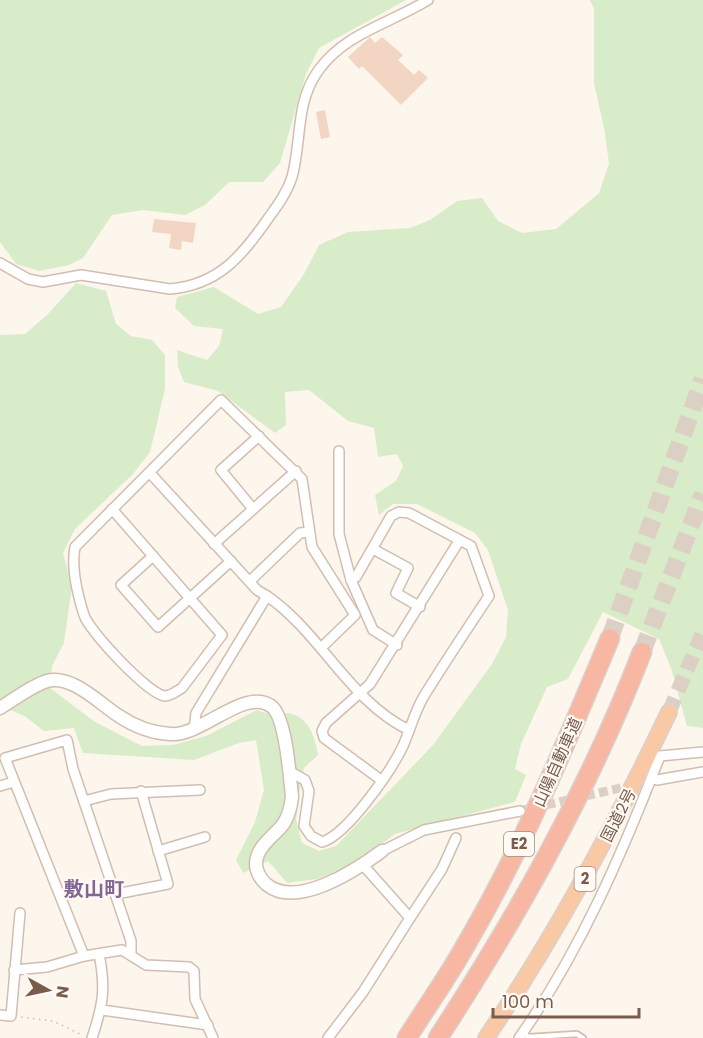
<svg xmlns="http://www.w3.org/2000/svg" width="703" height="1038" font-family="Poppins,'Noto Sans JP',sans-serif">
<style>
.green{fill:#d8ecc9}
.building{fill:#f3d5c3}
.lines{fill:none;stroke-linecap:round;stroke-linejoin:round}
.minor-tunnel{stroke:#dcd0c4;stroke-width:9;stroke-dasharray:9 4.5;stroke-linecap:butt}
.trunk-tunnel{stroke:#dcd0c4;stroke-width:15;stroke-dasharray:15 8;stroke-linecap:butt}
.motorway-tunnel{stroke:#dcd0c4;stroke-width:18;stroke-dasharray:18 9;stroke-linecap:butt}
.service-casing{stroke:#d1beb0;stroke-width:8}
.minor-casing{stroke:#d1beb0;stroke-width:12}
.tertiary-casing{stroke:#d1beb0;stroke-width:15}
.trunk-casing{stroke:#dad1cd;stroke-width:18}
.motorway-casing{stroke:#dad1cd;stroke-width:21}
.path{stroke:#d9b8a5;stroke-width:1.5;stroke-dasharray:1.5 4.5;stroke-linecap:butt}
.service{stroke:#fff;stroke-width:4.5}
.minor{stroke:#fff;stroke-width:9}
.tertiary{stroke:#fff;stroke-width:12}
.trunk{stroke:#f9c8a4;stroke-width:15}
.motorway{stroke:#f7b7a3;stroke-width:18}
.labels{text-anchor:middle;stroke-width:4.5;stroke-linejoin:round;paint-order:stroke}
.shield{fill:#fffaf3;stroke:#a28b7f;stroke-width:1.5}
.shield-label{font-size:15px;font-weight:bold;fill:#7a5c4d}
.street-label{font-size:16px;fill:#7a5c4d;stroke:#fffaf3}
.quarter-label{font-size:20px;font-weight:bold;fill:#846695;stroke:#fffaf3}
</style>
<rect width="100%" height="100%" fill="#fdf6ec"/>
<g class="green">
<polygon points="0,0 406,0 319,48 306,74 280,163 263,182 229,182 205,205 185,215 143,210 112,215 83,258 69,265 39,271 16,264 0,242"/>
<path d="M590,0H703V728L687,726L671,668L659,639L603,612L568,679L547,687L521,744L515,769L526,775L515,802L395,834L353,865L317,879L287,883L268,861L243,873L236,860L255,822L264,790L256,740L239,743L194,760L83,753L74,728L44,731L26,717L0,705V335L25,334L47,315L76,283L106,291L116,324L131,336L152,340L165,355V389L150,452L133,474L75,529L63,553L72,586L64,643L52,666L50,688L95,722L142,746L173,745L206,736L257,710C268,715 274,712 285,713C308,714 315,736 318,755L304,768L300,788L296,820L302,843L319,851L336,846L433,745L492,664L506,637L508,610L488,550L475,533L417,504H393L379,515L375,495L396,481L403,466L397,454L378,457L374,428L348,421L309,390L285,392L286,425L275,433L218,391L184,382L178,367L177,350L207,360L219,346L223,329L194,326L175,308L177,297L214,287L258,314L281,307L304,274L319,245L348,232L410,228L430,220L457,201L482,198L498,221L522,233L556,229L599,193L609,164L605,133L594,83V9Z"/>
</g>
<g class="building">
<polygon points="370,37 375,43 382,37 403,55 398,60 414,75 419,70 428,78 401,105 362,66 359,69 348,57"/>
<polygon points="325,110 330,137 321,139 316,112"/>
<polygon points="154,219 196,223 193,243 182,241 181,250 169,248 171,234 152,232"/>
</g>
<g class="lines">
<polyline class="minor-tunnel" points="520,811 655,780"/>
<polyline class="trunk-tunnel" points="669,712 703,632"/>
<g class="motorway-tunnel">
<polyline points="610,638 703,379"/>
<polyline points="642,652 703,494"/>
</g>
<defs>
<polyline id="service" points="522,1033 529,1037 577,1034 583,1038"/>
<g id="minor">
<path d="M0,263L28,279L43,282L81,275L170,289C218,285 242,256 267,220C277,206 287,193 292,177C302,141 295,103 318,71C345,33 389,24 428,0"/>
<polyline points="339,451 339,534 351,580 373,630 397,645"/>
<polyline points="150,473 257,590 267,596 196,713 194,730"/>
<path d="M112,509L222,635L182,688C177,691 171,696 165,696C149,695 89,631 84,615C78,596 71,567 75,547L221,400L302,479L312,547L355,615L321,648"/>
<polyline points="253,509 221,470 259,436"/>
<polyline points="214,544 296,471"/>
<polyline points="373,549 408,568 396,593 420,607"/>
<polyline points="153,556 121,585 158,627 231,561"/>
<polyline points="250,581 300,533 309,532"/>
<path d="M267,596C320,632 350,702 409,730"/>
<path d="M289,771L305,780L309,791L304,826L311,836L322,842C347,835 391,771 403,746C410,730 415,711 424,696C445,662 467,629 489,596L471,546L409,513L399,512L391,516L356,577L351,580"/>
<polyline points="381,780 324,738 322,731 326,723 370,684 459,541"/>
<polyline points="657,780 703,772"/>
<polyline points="0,786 14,782"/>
<polyline points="84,801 111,794 200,790"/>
<polyline points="158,851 205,837"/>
<polyline points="382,851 424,830 520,811"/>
<polyline points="116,894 168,884 141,791"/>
<polyline points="410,918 442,869 456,838"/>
<polyline points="131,953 131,941 73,769 67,740 5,758 84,956 122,950 146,965 189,967 194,971 195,999 213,1038"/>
<polyline points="14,970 47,967 84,956"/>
<polyline points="102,1010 208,1025"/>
<polyline points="0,1015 11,1016 20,913"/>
<path d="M92,1038C103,1005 106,988 99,954"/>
<polyline points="328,1038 363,992 410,918 363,865"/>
<path d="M519,1038C580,952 622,854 660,756L703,752"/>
</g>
<path id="tertiary" d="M0,708C15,699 31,686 47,681C72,674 100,704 119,716C134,726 152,733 170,734C201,737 244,687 271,706C286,716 290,778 292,797C291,806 289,815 284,823C275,836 256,846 256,864C256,871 261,880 266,884C296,910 356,870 382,851"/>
<path id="trunk" d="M486,1038C557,934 615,825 669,712"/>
<g id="motorway">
<path d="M407,1038C427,1006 450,974 468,941C524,845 567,741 610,638"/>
<path d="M438,1038C518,915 589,789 642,652"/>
</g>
</defs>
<use href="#service" class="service-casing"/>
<use href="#minor" class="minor-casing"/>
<use href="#tertiary" class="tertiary-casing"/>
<use href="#trunk" class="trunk-casing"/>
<use href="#motorway" class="motorway-casing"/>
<polyline class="path" points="21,1017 53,1021 82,1035"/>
<use href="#service" class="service"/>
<use href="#minor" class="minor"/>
<use href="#tertiary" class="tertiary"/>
<use href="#trunk" class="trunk"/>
<use href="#motorway" class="motorway"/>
</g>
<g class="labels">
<g class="shield">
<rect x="504" y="832" width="30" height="24" rx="4.5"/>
<rect x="574.5" y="867" width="21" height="24" rx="4.5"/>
</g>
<g class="shield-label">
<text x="519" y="849">E2</text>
<text x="585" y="884">2</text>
</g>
<g class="street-label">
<text transform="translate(557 762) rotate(-66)" y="6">山陽自動車道</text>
<text transform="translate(618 815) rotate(-63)" y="6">国道2号</text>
</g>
<g class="quarter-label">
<text x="94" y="896">敷山町</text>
</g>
</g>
<g transform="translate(48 990) rotate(98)" stroke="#fffaf3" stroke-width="4.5" paint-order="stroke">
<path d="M0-4.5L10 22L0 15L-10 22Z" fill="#7a5c4d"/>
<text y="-9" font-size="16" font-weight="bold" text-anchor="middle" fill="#7a5c4d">N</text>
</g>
<path d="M493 1008v9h146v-9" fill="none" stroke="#7a5c4d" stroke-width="3"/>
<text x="502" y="1008" font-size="18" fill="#7a5c4d" stroke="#fffaf3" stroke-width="4.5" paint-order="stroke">100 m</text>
</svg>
